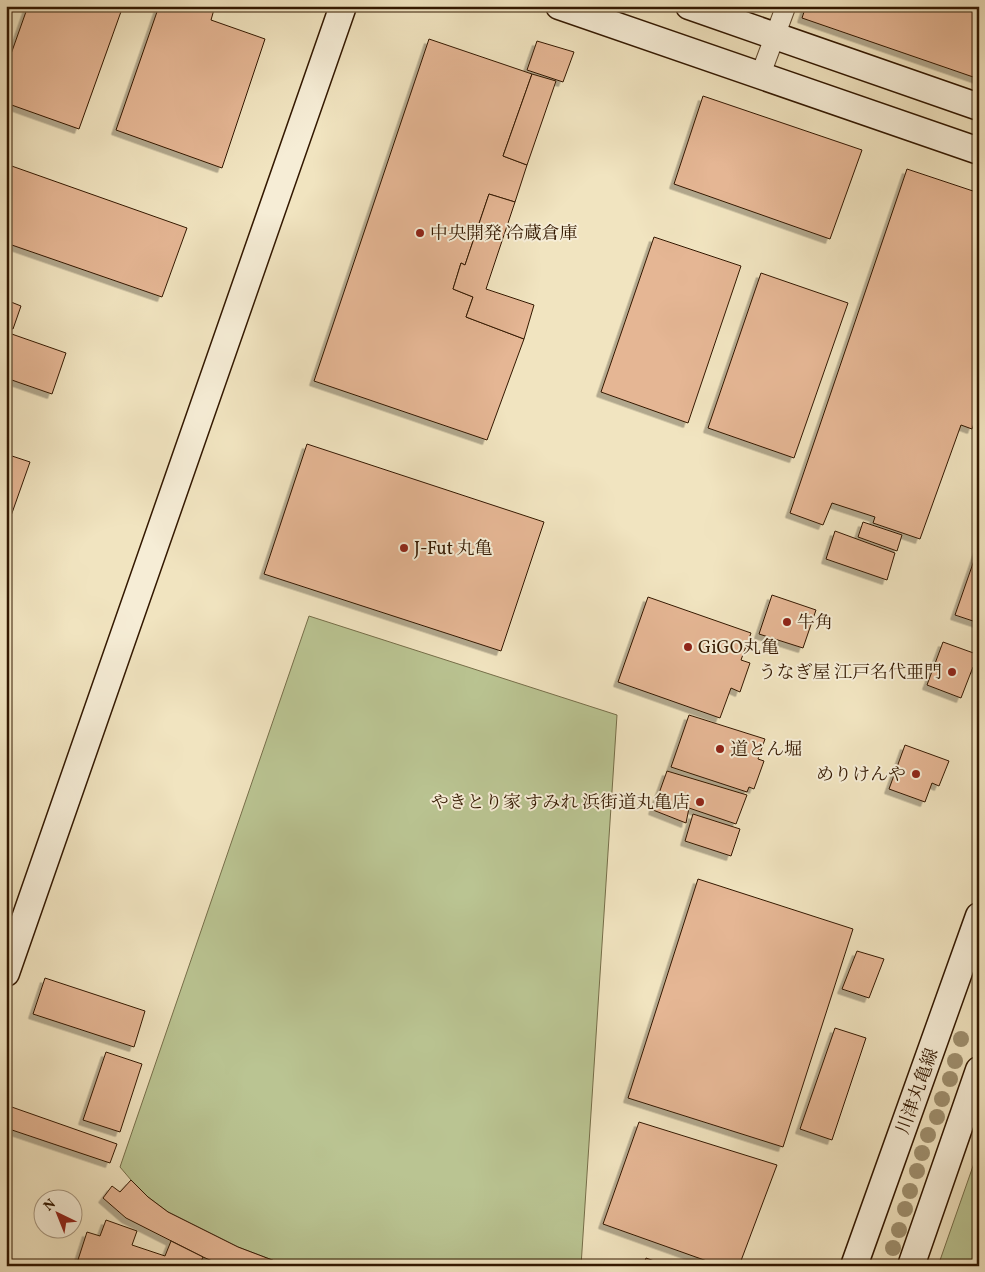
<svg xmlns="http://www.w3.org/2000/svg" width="985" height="1272" font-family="Vollkorn,'Noto Serif JP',serif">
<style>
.green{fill:#bac492;stroke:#766e49}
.building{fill:#e5b694;stroke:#331800;filter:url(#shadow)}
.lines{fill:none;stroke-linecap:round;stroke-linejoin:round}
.street-casing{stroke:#624b30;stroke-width:21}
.secondary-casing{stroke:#331800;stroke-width:29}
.street{stroke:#f6edd6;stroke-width:19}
.secondary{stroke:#f6edd6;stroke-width:26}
.tree{fill:#9f906f}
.poi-dot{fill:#8f2418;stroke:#f6edd6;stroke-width:2}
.labels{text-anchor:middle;stroke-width:4;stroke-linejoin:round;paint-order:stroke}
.poi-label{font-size:18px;fill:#331800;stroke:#f6edd6;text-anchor:start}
.street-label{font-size:18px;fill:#331800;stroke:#f6edd6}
</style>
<defs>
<filter id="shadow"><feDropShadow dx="-4.5" dy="4.5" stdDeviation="0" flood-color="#0004"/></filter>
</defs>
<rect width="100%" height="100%" fill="#f1e4c0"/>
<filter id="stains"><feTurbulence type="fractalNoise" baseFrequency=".004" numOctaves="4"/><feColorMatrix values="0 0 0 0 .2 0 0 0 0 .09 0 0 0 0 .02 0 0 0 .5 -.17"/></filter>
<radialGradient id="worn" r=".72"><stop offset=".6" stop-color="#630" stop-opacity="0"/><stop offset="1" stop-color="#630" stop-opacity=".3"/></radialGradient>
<g class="green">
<polygon points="309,616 617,715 581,1266 288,1266 238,1247 168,1212 148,1197 131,1180 120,1167"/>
<polygon points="979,1149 979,1266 938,1266"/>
</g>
<g class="building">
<polygon points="28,6 123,6 79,129 6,103 6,53 11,54"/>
<polygon points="159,6 215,6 211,20 265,39 222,168 116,130"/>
<polygon points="806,6 970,6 979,9 979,79 802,18"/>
<polygon points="429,39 532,74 503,156 527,165 515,202 489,194 465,265 461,263 453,289 473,297 466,317 524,339 487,440 314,381"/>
<polygon points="537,41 574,52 563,82 527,70"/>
<polygon points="532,74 556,81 527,165 503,156"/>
<polygon points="703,96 862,150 830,239 674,184"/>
<polygon points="6,164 187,228 162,297 6,243"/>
<polygon points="907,169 979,193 979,409 972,429 961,425 920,539 873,523 875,517 832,503 823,525 790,513"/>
<polygon points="489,194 515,202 486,289 534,305 524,339 466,317 473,297 453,289 461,263 465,265"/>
<polygon points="654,237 741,266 688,423 601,392"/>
<polygon points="761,273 848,303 794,458 708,428"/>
<polygon points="6,300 21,306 13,329 6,327"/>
<polygon points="6,332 66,353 52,394 6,378"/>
<polygon points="307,444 544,522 501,651 264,574"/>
<polygon points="6,454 30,462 6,530"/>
<polygon points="863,522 902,535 897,551 858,537"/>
<polygon points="835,531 895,553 887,580 826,559"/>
<polygon points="979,546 979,623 955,615"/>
<polygon points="772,595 816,610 803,648 759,634"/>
<polygon points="648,597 751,633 741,660 750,663 740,692 731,688 720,718 618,682"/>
<polygon points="943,642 979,655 979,669 973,667 961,698 927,685"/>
<polygon points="689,715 765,739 758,759 764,761 754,789 749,787 747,792 671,767"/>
<polygon points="905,745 949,761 939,786 932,783 925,802 889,789"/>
<polygon points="667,771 747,795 736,824 689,808 686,823 653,810"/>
<polygon points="693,814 740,829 731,856 685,841"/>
<polygon points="698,879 853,929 783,1147 628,1098"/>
<polygon points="857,951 884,959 869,998 842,989"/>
<polygon points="45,978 145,1011 134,1047 33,1014"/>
<polygon points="835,1028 866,1038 832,1140 800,1129"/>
<polygon points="106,1052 142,1064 120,1132 83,1120"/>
<polygon points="6,1105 117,1144 110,1163 6,1128"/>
<polygon points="639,1122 777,1165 739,1266 721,1266 603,1224"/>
<polygon points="131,1180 148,1197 168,1212 238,1247 288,1266 224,1266 203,1257 126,1218 103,1198 112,1186 120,1192"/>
<polygon points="106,1220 137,1231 132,1245 165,1256 171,1241 203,1257 199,1266 76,1266 87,1232 100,1236"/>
<polygon points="646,1258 668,1266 643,1266"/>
</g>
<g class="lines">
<defs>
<polyline id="street" points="760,76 786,6"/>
<g id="secondary">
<polyline points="559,6 979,151"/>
<polyline points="689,6 979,107"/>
<polyline points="6,973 343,6"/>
<polyline points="854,1266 979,916"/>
<polyline points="911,1266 979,1070"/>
</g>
</defs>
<use href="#street" class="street-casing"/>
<use href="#secondary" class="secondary-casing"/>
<use href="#street" class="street"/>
<use href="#secondary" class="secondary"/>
</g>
<g class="tree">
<circle cx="961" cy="1039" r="8"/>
<circle cx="955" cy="1061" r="8"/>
<circle cx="950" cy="1079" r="8"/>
<circle cx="942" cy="1099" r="8"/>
<circle cx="937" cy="1117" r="8"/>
<circle cx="928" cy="1135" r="8"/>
<circle cx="922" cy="1153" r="8"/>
<circle cx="917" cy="1171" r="8"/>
<circle cx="910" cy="1191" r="8"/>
<circle cx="905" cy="1209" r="8"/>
<circle cx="899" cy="1230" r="8"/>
<circle cx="893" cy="1248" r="8"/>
</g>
<g class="poi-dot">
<circle cx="420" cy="233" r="5"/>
<circle cx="404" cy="548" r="5"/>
<circle cx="787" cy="622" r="5"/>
<circle cx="688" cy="647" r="5"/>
<circle cx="952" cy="672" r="5"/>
<circle cx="720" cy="749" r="5"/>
<circle cx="916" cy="774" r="5"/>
<circle cx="700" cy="802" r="5"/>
</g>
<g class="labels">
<g class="poi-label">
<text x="430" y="239">中央開発 冷蔵倉庫</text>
<text x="414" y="554">J-Fut 丸亀</text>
<text x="797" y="628">牛角</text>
<text x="698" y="653">GiGO丸亀</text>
<text x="942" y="678" text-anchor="end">うなぎ屋 江戸名代亜門</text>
<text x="730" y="755">道とん堀</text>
<text x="906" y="780" text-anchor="end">めりけんや</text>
<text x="690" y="808" text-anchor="end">やきとり家 すみれ 浜街道丸亀店</text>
</g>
<g class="street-label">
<text transform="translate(917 1091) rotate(-70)" y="6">川津丸亀線</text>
</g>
</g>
<rect width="985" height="1272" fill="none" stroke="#f1e4c0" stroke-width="25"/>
<rect x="8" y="8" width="970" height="1257" fill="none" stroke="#331800" stroke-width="2.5"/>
<rect x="12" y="12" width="960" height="1247" fill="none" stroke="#331800"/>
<g transform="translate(58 1214) rotate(317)"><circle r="24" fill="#f6edd6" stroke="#a89880"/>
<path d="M0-4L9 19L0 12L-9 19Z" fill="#8f2418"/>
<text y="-8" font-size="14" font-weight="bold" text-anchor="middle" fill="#331800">N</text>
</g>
<rect width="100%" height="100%" filter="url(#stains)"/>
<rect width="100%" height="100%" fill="url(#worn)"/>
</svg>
